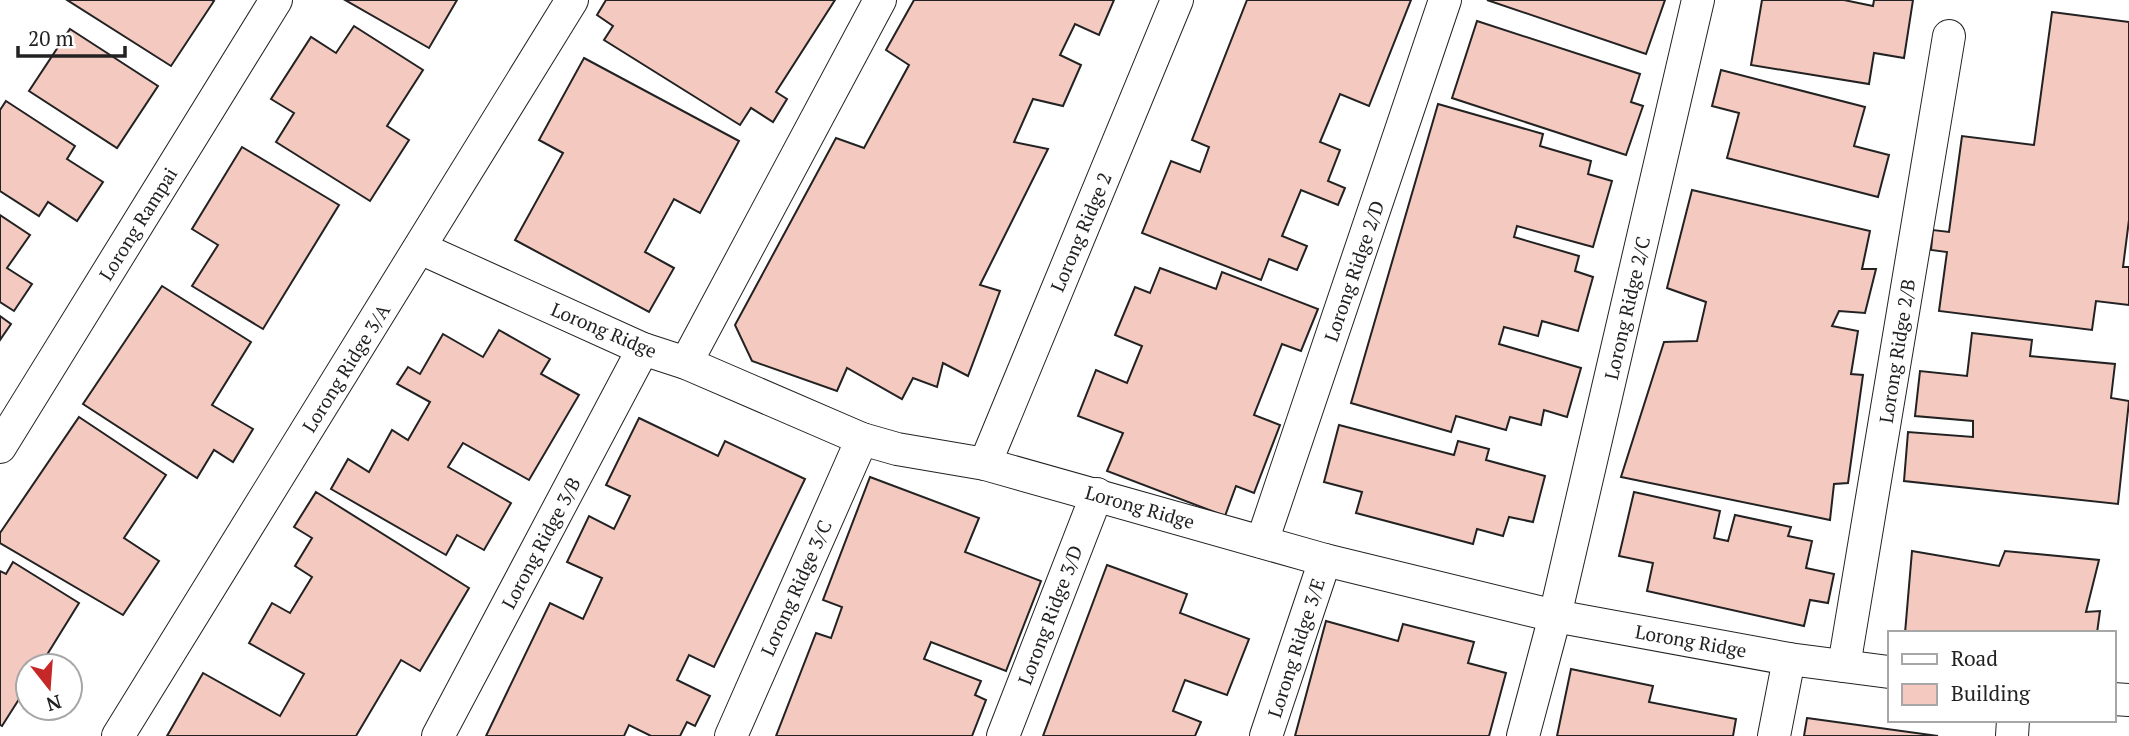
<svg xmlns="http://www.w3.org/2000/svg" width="2129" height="736" font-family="'PT Serif',serif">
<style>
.building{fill:#f3c9c0;stroke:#222;stroke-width:2}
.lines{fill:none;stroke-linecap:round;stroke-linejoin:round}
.street-casing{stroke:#222;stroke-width:34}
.street{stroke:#fff;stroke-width:32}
.labels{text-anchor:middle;stroke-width:5;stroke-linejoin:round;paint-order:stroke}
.street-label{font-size:19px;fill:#222;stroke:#fff}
</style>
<rect width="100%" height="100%" fill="#fff"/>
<g class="building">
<polygon points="67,0 212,0 214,1 171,66"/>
<polygon points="345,0 457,0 429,48"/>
<polygon points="606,0 835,0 776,92 787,99 773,122 751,108 740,125 604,40 613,26 597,15"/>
<polygon points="914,0 1114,0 1099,35 1075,24 1060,55 1081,65 1063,106 1033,99 1014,142 1048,149 980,285 1000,291 968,376 943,363 937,387 913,378 902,399 847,368 837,391 752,361 735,325 836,138 864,148 909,65 886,50"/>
<polygon points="1247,0 1411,0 1369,106 1340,94 1320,142 1340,150 1328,181 1345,188 1338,205 1301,190 1282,236 1307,246 1297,270 1269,259 1261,280 1142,233 1171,161 1200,172 1209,147 1192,140"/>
<polygon points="1487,0 1665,0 1646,54"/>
<polygon points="1762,0 1844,0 1873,6 1874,0 1913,0 1904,58 1874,53 1869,84 1751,65"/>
<polygon points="2052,12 2129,22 2129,220 2123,267 2129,267 2129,305 2096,301 2092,330 1939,311 1947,252 1931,250 1933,230 1949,232 1962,136 2034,145"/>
<polygon points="1477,21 1640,74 1631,102 1643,106 1626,155 1452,98"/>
<polygon points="354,26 423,70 387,126 409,140 370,201 276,142 294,113 271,99 311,37 336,53"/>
<polygon points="70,29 158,86 117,148 29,91"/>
<polygon points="584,58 739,141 700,213 674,199 645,252 674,268 649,312 515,240 563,153 539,140"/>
<polygon points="1721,70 1865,107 1854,146 1889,155 1878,197 1727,158 1739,113 1712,106"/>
<polygon points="6,101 75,146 67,159 103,182 77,221 48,202 39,216 0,191 0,110"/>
<polygon points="1438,104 1543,134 1540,146 1591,161 1588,174 1612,181 1593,247 1517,226 1514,237 1579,256 1575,271 1593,277 1578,331 1542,321 1538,336 1504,327 1499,344 1581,368 1567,417 1544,410 1541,425 1510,417 1506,430 1456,416 1451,432 1351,403"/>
<polygon points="242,147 339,205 263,329 192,286 218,245 192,229"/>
<polygon points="1692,190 1870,231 1862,269 1876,269 1865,313 1839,311 1832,326 1858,331 1851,374 1863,375 1848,483 1834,484 1830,520 1621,477 1664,342 1697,341 1706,302 1667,288"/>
<polygon points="0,215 30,235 7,268 32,284 14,311 0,302"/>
<polygon points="1160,268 1216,289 1222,272 1318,309 1301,351 1282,344 1254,415 1280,425 1254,493 1236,486 1225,516 1107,471 1123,433 1078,416 1096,370 1127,383 1142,346 1115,335 1135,287 1150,293"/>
<polygon points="162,286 251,342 212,405 253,429 233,462 214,450 197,478 83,404"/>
<polygon points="0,316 11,324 0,340"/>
<polygon points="499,330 550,359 541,374 579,395 529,480 463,443 448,467 511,503 484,550 457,535 446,555 331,489 348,459 369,472 392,430 408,440 430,402 397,384 408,367 420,374 443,334 483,357"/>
<polygon points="1972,333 2032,340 2030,356 2115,364 2111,398 2129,401 2118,504 1904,481 1908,432 1973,437 1973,421 1915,416 1920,371 1967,376"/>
<polygon points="79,417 166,475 124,538 159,561 123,615 0,543 0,533"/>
<polygon points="639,418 718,456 725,441 805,479 714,667 689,655 677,680 710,696 695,726 687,722 680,736 651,736 629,725 624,736 486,736 550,603 583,619 602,578 567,562 589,516 614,529 630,496 606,485"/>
<polygon points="1339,425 1454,455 1458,441 1489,449 1486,460 1545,476 1533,522 1509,517 1503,536 1477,529 1473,544 1356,513 1362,492 1324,482"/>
<polygon points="870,477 979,518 965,552 1041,581 1006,671 931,642 924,659 981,681 975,695 986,700 972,736 776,736 816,633 831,638 842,607 823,600"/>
<polygon points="316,492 469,588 420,671 401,660 356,736 167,736 203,673 280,716 304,674 249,643 272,603 290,613 312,577 295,566 312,538 294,527"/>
<polygon points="1634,492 1720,511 1714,538 1728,541 1735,515 1791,527 1788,536 1812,541 1806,568 1834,574 1828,603 1810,600 1804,626 1647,591 1653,563 1619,556"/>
<polygon points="1912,551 1999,566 2005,551 2099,560 2086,612 2100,611 2097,633 1905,633"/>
<polygon points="13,562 79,603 40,666 28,666 28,685 2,726 0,725 0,571 6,574"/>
<polygon points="1107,565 1187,594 1180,613 1249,639 1227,695 1185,680 1173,711 1201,722 1195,736 1043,736"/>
<polygon points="1326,621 1398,641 1403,624 1474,642 1468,663 1506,673 1489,736 1295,736"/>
<polygon points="1571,669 1653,686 1649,702 1736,719 1733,736 1557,736"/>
<polygon points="1807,718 1938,736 1804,736"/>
</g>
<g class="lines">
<defs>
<g id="street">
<polyline points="420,248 643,349 686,363 862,439 897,449 985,464 1325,560 1555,616 1789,659 1889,672"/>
<polyline points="686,363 880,0"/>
<polyline points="0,447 276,0"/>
<polyline points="985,464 1177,0"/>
<polyline points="1262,542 1445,0"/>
<polyline points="1844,666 1949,36"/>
<polyline points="2113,699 2129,700"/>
<polyline points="118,736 572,0"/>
<polyline points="438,736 643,349"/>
<polyline points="731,736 862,439"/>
<polyline points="1003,736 1097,494"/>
<polyline points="1266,736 1325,560"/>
<polyline points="1523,736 1555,616 1698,0"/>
<polyline points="1774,736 1789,659"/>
<polyline points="2012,736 2013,720"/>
</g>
</defs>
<use href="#street" class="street-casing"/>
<use href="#street" class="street"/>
</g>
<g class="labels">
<g class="street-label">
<text transform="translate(138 224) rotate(-58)" y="7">Lorong Rampai</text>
<text transform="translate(1081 232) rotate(-67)" y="7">Lorong Ridge 2</text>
<text transform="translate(1354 271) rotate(-71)" y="7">Lorong Ridge 2/D</text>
<text transform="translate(1627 308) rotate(-77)" y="7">Lorong Ridge 2/C</text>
<text transform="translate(604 330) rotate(23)" y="7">Lorong Ridge</text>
<text transform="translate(1897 351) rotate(-81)" y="7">Lorong Ridge 2/B</text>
<text transform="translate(346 368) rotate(-58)" y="7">Lorong Ridge 3/A</text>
<text transform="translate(1140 507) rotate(16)" y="7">Lorong Ridge</text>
<text transform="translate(541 543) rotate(-62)" y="7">Lorong Ridge 3/B</text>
<text transform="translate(796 588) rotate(-66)" y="7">Lorong Ridge 3/C</text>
<text transform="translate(1050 615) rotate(-69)" y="7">Lorong Ridge 3/D</text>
<text transform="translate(1691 641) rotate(10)" y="7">Lorong Ridge</text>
<text transform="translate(1296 648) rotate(-72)" y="7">Lorong Ridge 3/E</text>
</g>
</g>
<rect x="1888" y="631" width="228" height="91" fill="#ffffff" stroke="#a7a7a7" stroke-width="2"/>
<rect x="1902" y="654" width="35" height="10" fill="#ffffff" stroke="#a7a7a7" stroke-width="2"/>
<text x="1951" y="666" font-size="21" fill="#222222">Road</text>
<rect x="1902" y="684" width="35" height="21" fill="#f3c9c0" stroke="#a7a7a7" stroke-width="2"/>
<text x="1951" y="701" font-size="21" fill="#222222">Building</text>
<g transform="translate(49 687) rotate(163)"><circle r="33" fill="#ffffff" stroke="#a7a7a7" stroke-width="2"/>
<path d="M0-5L12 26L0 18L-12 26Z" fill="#c62828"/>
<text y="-10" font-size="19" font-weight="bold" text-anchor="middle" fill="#222222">N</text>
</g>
<path d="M18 46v10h107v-10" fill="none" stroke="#222222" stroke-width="3.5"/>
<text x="28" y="46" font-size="21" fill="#222222" stroke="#ffffff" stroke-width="5" paint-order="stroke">20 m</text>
</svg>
